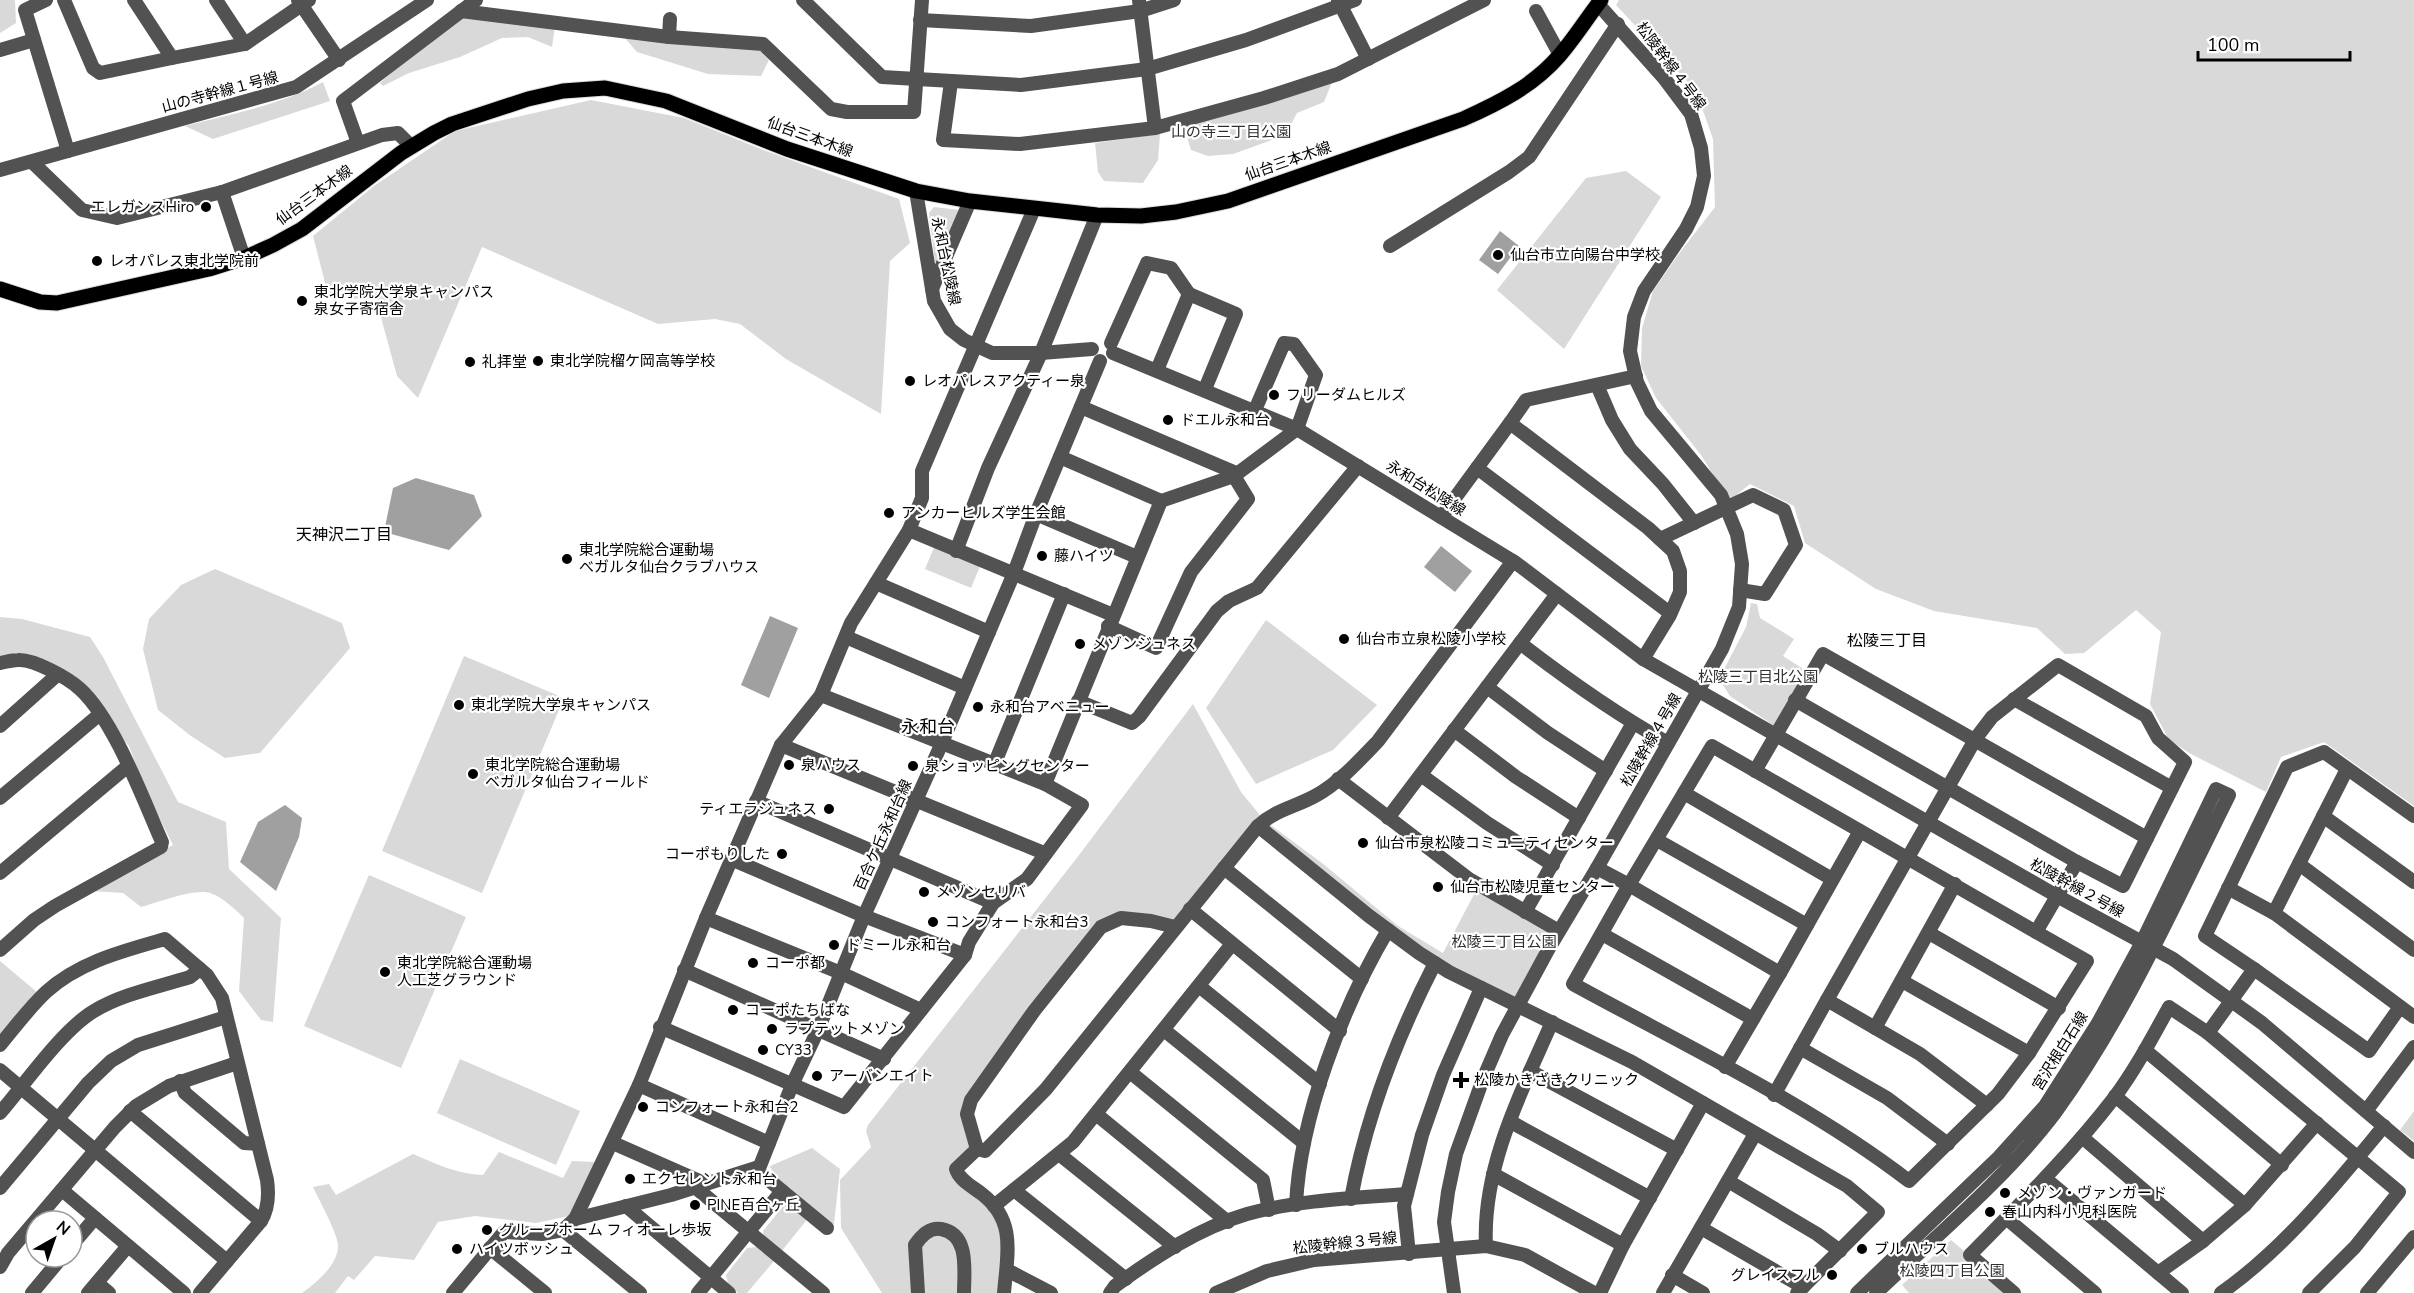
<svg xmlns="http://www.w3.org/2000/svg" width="2414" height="1293" font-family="'Nunito Sans','Noto Sans JP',sans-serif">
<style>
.green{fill:#d9d9d9}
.water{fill:#a0a0a0}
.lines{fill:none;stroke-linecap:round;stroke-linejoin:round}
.major-casing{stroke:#dbdbdb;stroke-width:17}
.minor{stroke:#525252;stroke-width:14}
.major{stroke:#000;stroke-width:15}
.poi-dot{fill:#000;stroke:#fff;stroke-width:2}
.labels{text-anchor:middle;stroke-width:4.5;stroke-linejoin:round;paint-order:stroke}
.street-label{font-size:15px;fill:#000;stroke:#fff}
.park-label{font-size:15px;fill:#303030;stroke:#fff}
.poi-label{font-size:15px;fill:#000;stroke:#fff;text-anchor:start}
.neighbourhood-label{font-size:16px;fill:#000;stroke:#fff}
.quarter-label{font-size:18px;fill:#000;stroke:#fff}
</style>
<rect width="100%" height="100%" fill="#fff"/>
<g class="green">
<polygon points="0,0 15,0 16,23 0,33"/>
<polygon points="1619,0 2414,0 2414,806 2324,742 2281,757 2266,792 2191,754 2169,740 2150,704 2161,632 2136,610 2084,653 2065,654 2037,628 1934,611 1876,589 1805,543 1794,506 1750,484 1729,501 1701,455 1656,398 1641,366 1642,328 1653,291 1678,255 1715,207 1713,139 1696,91 1616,5"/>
<polygon points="463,17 555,26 552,47 528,37 502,38 460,57 409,73 383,86 380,83 410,56"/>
<polygon points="624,37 758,49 769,60 761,76 708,74 637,52"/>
<polygon points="1334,77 1324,102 1297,113 1287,132 1280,137 1233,154 1208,156 1191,150 1183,124"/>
<path d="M323,82L330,101L213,139L185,126C232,114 280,105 323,82Z"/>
<polygon points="591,100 684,118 766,151 899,199 910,243 890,261 881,414 786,359 740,324 715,319 658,324 482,247 418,398 397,376 376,299 329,298 313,236 374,186 455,131"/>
<polygon points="1160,134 1158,160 1143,183 1104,181 1098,172 1095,143"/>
<polygon points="1626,171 1661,197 1564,349 1497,290 1586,178"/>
<polygon points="934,207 960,210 940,262 935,262 929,213"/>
<polygon points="935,545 981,564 971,588 925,569"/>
<polygon points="215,569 342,623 350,648 260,753 225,758 191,736 158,710 143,649 149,619 181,585"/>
<polygon points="1751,603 1757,604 1760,618 1794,639 1783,656 1811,674 1779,729 1730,696 1719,679 1746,627"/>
<path d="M0,617L22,619L90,637L103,657L178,802L226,822L229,869L281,918L273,1022L261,1020L239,991L244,918C235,909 222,897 210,893C195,888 156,903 141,907L123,893L91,891L173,845L148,795L129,746L100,714L42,666L0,663Z"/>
<polygon points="1266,620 1377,705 1333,750 1256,784 1206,708"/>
<polygon points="464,656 564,698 482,893 382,851"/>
<polygon points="1193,704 1241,792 1264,820 1322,863 1398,926 1443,953 1479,885 1559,931 1518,1005 1449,972 1259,827 1175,927 1121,918 1101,927 964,1105 977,1149 956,1169 999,1213 1007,1270 1002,1293 882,1293 841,1228 840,1180 871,1147 866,1131 868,1125 1076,859"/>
<polygon points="369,875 466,917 401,1068 304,1026"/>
<polygon points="0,961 38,993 0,1038"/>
<polygon points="460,1059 580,1111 556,1165 437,1113"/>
<polygon points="2414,1111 2414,1141 2400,1130"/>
<polygon points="812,1148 840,1169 834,1224 829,1224 774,1176 770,1166"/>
<path d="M499,1152L563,1178L572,1161L595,1162L569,1216L536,1223L475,1216L438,1222L414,1260L375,1256L354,1280L348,1276L335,1293H302C316,1283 339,1264 338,1245C337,1232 319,1200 313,1187L329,1184L336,1195L413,1154C436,1164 457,1174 483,1175Z"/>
<polygon points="784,1205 794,1205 809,1217 781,1252 764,1240 763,1231"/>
<polygon points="1951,1240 2014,1293 1909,1293 1902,1285"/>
<polygon points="757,1247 774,1261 747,1293 738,1293 728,1284 726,1275 747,1248"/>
</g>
<g class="water">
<polygon points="1500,231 1519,246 1498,274 1479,260"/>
<polygon points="416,478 474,495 482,516 449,550 384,532 393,488"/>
<polygon points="1441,546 1472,571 1455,592 1424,567"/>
<polygon points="770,616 798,628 769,698 741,685"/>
<polygon points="285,805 302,818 299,837 276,891 240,862 258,822"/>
</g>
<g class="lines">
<defs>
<path id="major" d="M0,289L40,302L57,303L209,269L244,258L273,245L302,229L401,153L434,133L452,124L528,99L563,91L605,88L666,101L787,149L916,191L970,201L1097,215L1141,216L1176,212L1228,201L1463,119C1499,103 1533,86 1559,56C1574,39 1587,18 1601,0"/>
</defs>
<use href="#major" class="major-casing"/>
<g class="minor">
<polyline points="46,0 25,10 68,151"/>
<polyline points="64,0 93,68 100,73 172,58"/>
<polyline points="134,0 172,58 245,44 309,0"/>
<polyline points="216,0 245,44"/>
<polyline points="298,0 339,60"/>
<polyline points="803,0 882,77 1021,85 1147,69 1246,40 1355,0"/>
<polyline points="1139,0 1155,128"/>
<polyline points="1338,0 1368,59"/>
<polyline points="461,11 669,37 763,44 831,109 847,112 914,112 922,0"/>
<polyline points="1536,11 1560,55"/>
<polyline points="920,20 1031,26 1140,11 1174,0"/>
<polyline points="669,37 670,19"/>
<polyline points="0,50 34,40"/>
<polyline points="951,82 943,140 1020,144 1155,128 1264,98 1338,74 1484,0"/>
<polyline points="358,143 343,101 476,0"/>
<polyline points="32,162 82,210 117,218 222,192 382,135 398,133 411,146"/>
<polyline points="0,170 296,87 427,0"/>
<polyline points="916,191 934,301 950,329 964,340 992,353 1041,353 1092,349"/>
<polyline points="222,192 244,258"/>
<polyline points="1390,246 1509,172 1529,157 1618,24"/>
<polyline points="932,289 970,201"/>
<polyline points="1111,343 1147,263 1171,268 1189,294"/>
<polyline points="1113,353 1297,429 1516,563 1643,659 2057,896 2173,959 2262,1023 2414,1152"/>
<polyline points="1157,370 1189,294 1236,314 1205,389"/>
<polyline points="1597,385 1612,420 1630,449 1663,484 1694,523"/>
<polyline points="1081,407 1236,473"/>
<polyline points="1510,423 1526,400 1636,376"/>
<polyline points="1060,457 1161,501"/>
<polyline points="1477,468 1670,613"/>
<polyline points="1036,514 1137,557"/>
<polyline points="1441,517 1510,423 1648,528 1673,551 1680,571 1680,592 1670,615 1643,659"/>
<polyline points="909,530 1113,615"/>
<polyline points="1660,539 1753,495 1784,510 1796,545 1765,594 1740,590"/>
<polyline points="956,551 988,468 1041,353 1097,215"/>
<polyline points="876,583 989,632"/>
<polyline points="1108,626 1156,648 1191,572 1248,499 1234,476"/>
<polyline points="846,637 965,688"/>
<path d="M1520,643C1568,680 1616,714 1668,743"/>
<path d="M0,663C6,662 12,660 18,660C34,659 68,678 80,689C114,720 143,799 162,842L161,847L55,906L34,920L0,950"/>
<polyline points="1487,687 1548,733 1606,771"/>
<polyline points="2014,699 2172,788"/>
<polyline points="1795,700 2077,862"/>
<polyline points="1078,701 1132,723 1139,717 1217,611 1229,601 1257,588 1358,466"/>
<polyline points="0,726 57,675"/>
<polyline points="1454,730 1516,777 1579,818"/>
<polyline points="781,745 1044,853"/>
<polyline points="994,765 1064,594"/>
<polyline points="1755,771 1823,654 2147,838"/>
<polyline points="1421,775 1487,823 1553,865"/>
<polyline points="1338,779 1469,879 1559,931"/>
<polyline points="1045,784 1161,501 1234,476 1297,429 1316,375 1294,344 1284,343 1255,410"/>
<polyline points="1684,793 1832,879"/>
<polyline points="0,798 100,714"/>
<polyline points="756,801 993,903"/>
<polyline points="2323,816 2414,882"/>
<polyline points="1388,818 1557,594"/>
<polyline points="1258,826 1369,916 1419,953 1449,972 1632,1062 1847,1186 1878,1212 1797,1293"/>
<polyline points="1657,840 1807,925"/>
<polyline points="731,859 864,916 965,955"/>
<polyline points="2299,864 2414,950"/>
<polyline points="1224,868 1362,979"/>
<path d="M1597,868L1629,885L1573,984C1684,1045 1809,1104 1909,1181L1998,1094L2029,1053L2087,961L2036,932L2077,862L2123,886L2185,762L2158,738L2146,716L2058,665L1992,717L1976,738L1827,1000"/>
<polyline points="0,873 128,766"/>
<polyline points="2228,888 2274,913 2414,1017"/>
<polyline points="1190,909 1340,1031"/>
<polyline points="1525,912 1633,723"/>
<polyline points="2274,913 2347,769"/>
<polyline points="706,918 841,973 921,1010"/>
<polyline points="1929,933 2059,1008"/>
<polyline points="1602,934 1753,1019"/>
<polyline points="2254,969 2369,1051 2400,1007"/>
<polyline points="684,970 884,1059"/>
<polyline points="1780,973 1860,831"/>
<polyline points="1902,981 2029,1053"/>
<polyline points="1199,986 1320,1084"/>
<polyline points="660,1027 844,1107 965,955 969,942 993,903 1027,879 1082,805 1045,784 821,695"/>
<polyline points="1875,1028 1955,884"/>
<polyline points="1164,1030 1304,1143"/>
<polyline points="2208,1033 2254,969 2205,936 2287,767 2324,752 2414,816"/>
<path d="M0,1045C15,1027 29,1008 46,992C79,962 123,951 165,939L207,975L222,998L267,1180C269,1194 269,1208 261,1221L200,1293"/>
<polyline points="1800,1048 1887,1098 1948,1144"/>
<polyline points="2145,1050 2282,1165"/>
<polyline points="1725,1067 1780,973 1629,885 1712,746 2036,932"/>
<polyline points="0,1070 227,1261"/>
<polyline points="1530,1071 1677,1150"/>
<polyline points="1130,1072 1263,1180 1269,1210"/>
<polyline points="180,1081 185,1093 244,1143 258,1144"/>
<polyline points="639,1085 769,1143"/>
<polyline points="1774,1095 1827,1000 1920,1054 1987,1105"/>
<polyline points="2115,1096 2245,1205"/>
<polyline points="130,1111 261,1221"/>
<polyline points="2366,1111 2414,1047"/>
<path d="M0,1113C25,1084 62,1030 94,1011C122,994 158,987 190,977L200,969"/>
<polyline points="1096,1114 1228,1222"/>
<polyline points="1511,1122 1650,1198"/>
<polyline points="2082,1137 2203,1241"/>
<polyline points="613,1143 706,1184"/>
<polyline points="977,1149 967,1114 971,1100 1034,1011 1101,927 1121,918 1151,921 1175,927"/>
<polyline points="1059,1154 1175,1247"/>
<polyline points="1493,1174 1623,1245"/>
<polyline points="2046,1179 2182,1293"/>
<polyline points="1728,1181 1817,1234 1840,1251"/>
<polyline points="0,1188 88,1083 111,1061 138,1045 226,1017"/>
<polyline points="696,1188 823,1293"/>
<polyline points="62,1190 184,1293"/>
<polyline points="1014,1190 1126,1279"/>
<polyline points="782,1191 827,1228"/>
<path d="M1351,1199C1366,1117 1397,1037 1435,963"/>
<path d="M1296,1205C1300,1116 1343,1006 1388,930"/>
<polyline points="626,1206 729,1293"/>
<polyline points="994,1206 1073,1142 1232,944"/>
<polyline points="2006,1218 2095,1293"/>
<polyline points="575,1219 639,1085 706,918 781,745 821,695 851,623 909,530 922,498 922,471 1034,209"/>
<polyline points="1701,1228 1803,1287"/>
<polyline points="563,1230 640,1293"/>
<polyline points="72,1245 95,1218"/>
<path d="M1486,1246C1482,1168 1521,1092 1552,1022"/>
<polyline points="490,1248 545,1293"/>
<polyline points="1409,1254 1404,1206 1422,1135 1443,1075 1481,988"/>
<polyline points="0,1267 8,1253 115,1127 136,1106 169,1086 237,1063"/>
<polyline points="1007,1270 1051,1293"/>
<polyline points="2158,1273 2203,1241 2245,1205 2317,1123"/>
<polyline points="1672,1275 1703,1293"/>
<polyline points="97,1283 109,1293"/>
<polyline points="32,1293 62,1257"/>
<polyline points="88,1293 128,1246"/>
<polyline points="453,1293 504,1232 542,1234 563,1230 575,1219 671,1195 759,1167"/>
<polyline points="698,1293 782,1191 758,1171 792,1085 818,1030 864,916 941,745 1014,573 1036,514 1100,361"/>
<path d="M918,1293L915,1245C921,1236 930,1227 941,1229C970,1234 964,1271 964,1293"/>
<path d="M1004,1293C1007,1255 1017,1221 982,1194C973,1187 959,1180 956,1169L977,1149L985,1151L1046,1089L1258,826C1275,810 1295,807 1315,796C1339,783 1360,760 1378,741L1513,561"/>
<path d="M1110,1293L1115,1286C1155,1257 1199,1228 1247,1214C1298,1200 1354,1198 1407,1194"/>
<polyline points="1216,1293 1267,1271 1314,1260 1486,1246 1525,1255 1594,1293"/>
<polyline points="1454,1293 1444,1222 1448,1192 1456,1154 1483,1079 1502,1035 1548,950 1597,868 1722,649 1739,607 1742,564 1737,534 1721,495 1651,411 1637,382 1630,351 1634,317 1644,291 1686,229 1697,207 1704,176 1701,148 1691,114 1664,78 1598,4"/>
<polyline points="1600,1293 1623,1245 1703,1103"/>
<polyline points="1663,1293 1755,1134"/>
<path d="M1857,1293L1999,1157L2045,1106L2098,1023L2142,942L2216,789L2229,795C2175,903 2126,1015 2055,1113C2007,1177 1934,1238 1876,1293"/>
<path d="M2014,1293L1970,1255C2021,1203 2069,1156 2114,1098C2135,1070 2152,1038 2169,1007L2208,1033L2399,1192L2355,1247L2309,1293"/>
<path d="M2221,1293C2285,1248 2334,1186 2384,1126"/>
<polyline points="2367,1293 2414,1237"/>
</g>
<use href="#major" class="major"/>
</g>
<g class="poi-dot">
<circle cx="206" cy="207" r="6"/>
<circle cx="1498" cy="255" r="6"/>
<circle cx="97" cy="261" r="6"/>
<circle cx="302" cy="301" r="6"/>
<circle cx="538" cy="361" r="6"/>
<circle cx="470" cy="362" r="6"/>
<circle cx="910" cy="381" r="6"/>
<circle cx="1274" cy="395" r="6"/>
<circle cx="1168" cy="420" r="6"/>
<circle cx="889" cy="513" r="6"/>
<circle cx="1042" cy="556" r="6"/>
<circle cx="567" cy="559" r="6"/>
<circle cx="1344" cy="639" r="6"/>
<circle cx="1080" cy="644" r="6"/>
<circle cx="459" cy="705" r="6"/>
<circle cx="978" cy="707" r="6"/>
<circle cx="789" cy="765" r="6"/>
<circle cx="913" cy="766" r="6"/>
<circle cx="473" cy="774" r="6"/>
<circle cx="829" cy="809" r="6"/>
<circle cx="1363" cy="843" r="6"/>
<circle cx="782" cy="854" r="6"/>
<circle cx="1438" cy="887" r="6"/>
<circle cx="924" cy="892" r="6"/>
<circle cx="933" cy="922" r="6"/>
<circle cx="834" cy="945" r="6"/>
<circle cx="753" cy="963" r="6"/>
<circle cx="385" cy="972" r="6"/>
<circle cx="733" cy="1010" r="6"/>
<circle cx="772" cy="1029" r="6"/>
<circle cx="763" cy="1050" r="6"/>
<circle cx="817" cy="1076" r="6"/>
<path d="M1458 1071h6v6h6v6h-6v6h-6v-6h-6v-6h6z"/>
<circle cx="643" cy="1107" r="6"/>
<circle cx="630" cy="1179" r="6"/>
<circle cx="2005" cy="1193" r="6"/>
<circle cx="695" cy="1205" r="6"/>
<circle cx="1990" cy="1212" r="6"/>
<circle cx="487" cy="1230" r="6"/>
<circle cx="457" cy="1249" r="6"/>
<circle cx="1862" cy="1249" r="6"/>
<circle cx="1832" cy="1275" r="6"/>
</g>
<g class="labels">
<g class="street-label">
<text transform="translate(1671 66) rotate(53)" y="5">松陵幹線４号線</text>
<text transform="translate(220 92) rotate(-15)" y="5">山の寺幹線１号線</text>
<text transform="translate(810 137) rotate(20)" y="5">仙台三本木線</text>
<text transform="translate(1288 161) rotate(-19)" y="5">仙台三本木線</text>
<text transform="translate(314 195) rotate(-36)" y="5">仙台三本木線</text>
<text transform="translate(946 261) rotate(78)" y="5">永和台松陵線</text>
<text transform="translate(1426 488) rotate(32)" y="5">永和台松陵線</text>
<text transform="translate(1651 740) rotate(-60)" y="5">松陵幹線４号線</text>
<text transform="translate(883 835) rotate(-66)" y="5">百合ケ丘永和台線</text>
<text transform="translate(2077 888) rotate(29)" y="5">松陵幹線２号線</text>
<text transform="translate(2060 1051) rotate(-58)" y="5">宮沢根白石線</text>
<text transform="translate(1345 1243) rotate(-6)" y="5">松陵幹線３号線</text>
</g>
<g class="park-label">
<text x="1231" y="137">山の寺三丁目公園</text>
<text x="1758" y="682">松陵三丁目北公園</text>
<text x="1504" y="947">松陵三丁目公園</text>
<text x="1952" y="1276">松陵四丁目公園</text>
</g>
<g class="poi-label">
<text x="194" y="212" text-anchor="end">エレガンスHiro</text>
<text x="1510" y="260">仙台市立向陽台中学校</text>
<text x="109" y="266">レオパレス東北学院前</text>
<text x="314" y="297">東北学院大学泉キャンパス<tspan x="314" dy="17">泉女子寄宿舎</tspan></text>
<text x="550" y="366">東北学院榴ケ岡高等学校</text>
<text x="482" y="367">礼拝堂</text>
<text x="922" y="386">レオパレスアクティー泉</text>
<text x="1286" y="400">フリーダムヒルズ</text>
<text x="1180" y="425">ドエル永和台</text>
<text x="901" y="518">アンカーヒルズ学生会館</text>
<text x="579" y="555">東北学院総合運動場<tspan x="579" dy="17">べガルタ仙台クラブハウス</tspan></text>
<text x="1054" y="561">藤ハイツ</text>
<text x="1356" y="644">仙台市立泉松陵小学校</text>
<text x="1092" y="649">メゾンジュネス</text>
<text x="471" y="710">東北学院大学泉キャンパス</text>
<text x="990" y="712">永和台アベニュー</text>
<text x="485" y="770">東北学院総合運動場<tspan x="485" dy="17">ベガルタ仙台フィールド</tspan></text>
<text x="801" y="770">泉ハウス</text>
<text x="925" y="771">泉ショッピングセンター</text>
<text x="817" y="814" text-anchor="end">ティエラジュネス</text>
<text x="1375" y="848">仙台市泉松陵コミュニティセンター</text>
<text x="770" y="859" text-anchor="end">コーポもりした</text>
<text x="1450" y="892">仙台市松陵児童センター</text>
<text x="936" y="897">メゾンセリバ</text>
<text x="945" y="927">コンフォート永和台3</text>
<text x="846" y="950">ドミール永和台</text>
<text x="397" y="968">東北学院総合運動場<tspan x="397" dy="17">人工芝グラウンド</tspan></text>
<text x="765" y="968">コーポ都</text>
<text x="745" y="1015">コーポたちばな</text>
<text x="784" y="1034">ラプテットメゾン</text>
<text x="775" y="1055">CY33</text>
<text x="829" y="1081">アーバンエイト</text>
<text x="1474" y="1085">松陵かきざきクリニック</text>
<text x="655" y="1112">コンフォート永和台2</text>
<text x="642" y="1184">エクセレント永和台</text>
<text x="2017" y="1198">メゾン・ヴァンガード</text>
<text x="707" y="1210">PINE百合ヶ丘</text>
<text x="2002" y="1217">春山内科小児科医院</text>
<text x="499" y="1235">グループホーム フィオーレ歩坂</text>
<text x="469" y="1254">ハイツボッシュ</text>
<text x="1874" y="1254">ブルハウス</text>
<text x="1820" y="1280" text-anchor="end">グレイスフル</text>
</g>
<g class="neighbourhood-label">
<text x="344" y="540">天神沢二丁目</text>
<text x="1887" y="646">松陵三丁目</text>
</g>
<g class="quarter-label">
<text x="928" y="733">永和台</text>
</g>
</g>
<g transform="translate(54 1239) rotate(40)"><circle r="28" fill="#ffffff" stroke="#999999" stroke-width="1.5"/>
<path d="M0-4.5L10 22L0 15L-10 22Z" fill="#000000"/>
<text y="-9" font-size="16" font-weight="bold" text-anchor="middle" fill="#000000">N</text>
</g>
<path d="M2198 51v9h152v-9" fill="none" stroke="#000000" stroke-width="3"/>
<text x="2207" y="51" font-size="18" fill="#000000" stroke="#ffffff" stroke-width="4.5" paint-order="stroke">100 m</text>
</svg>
